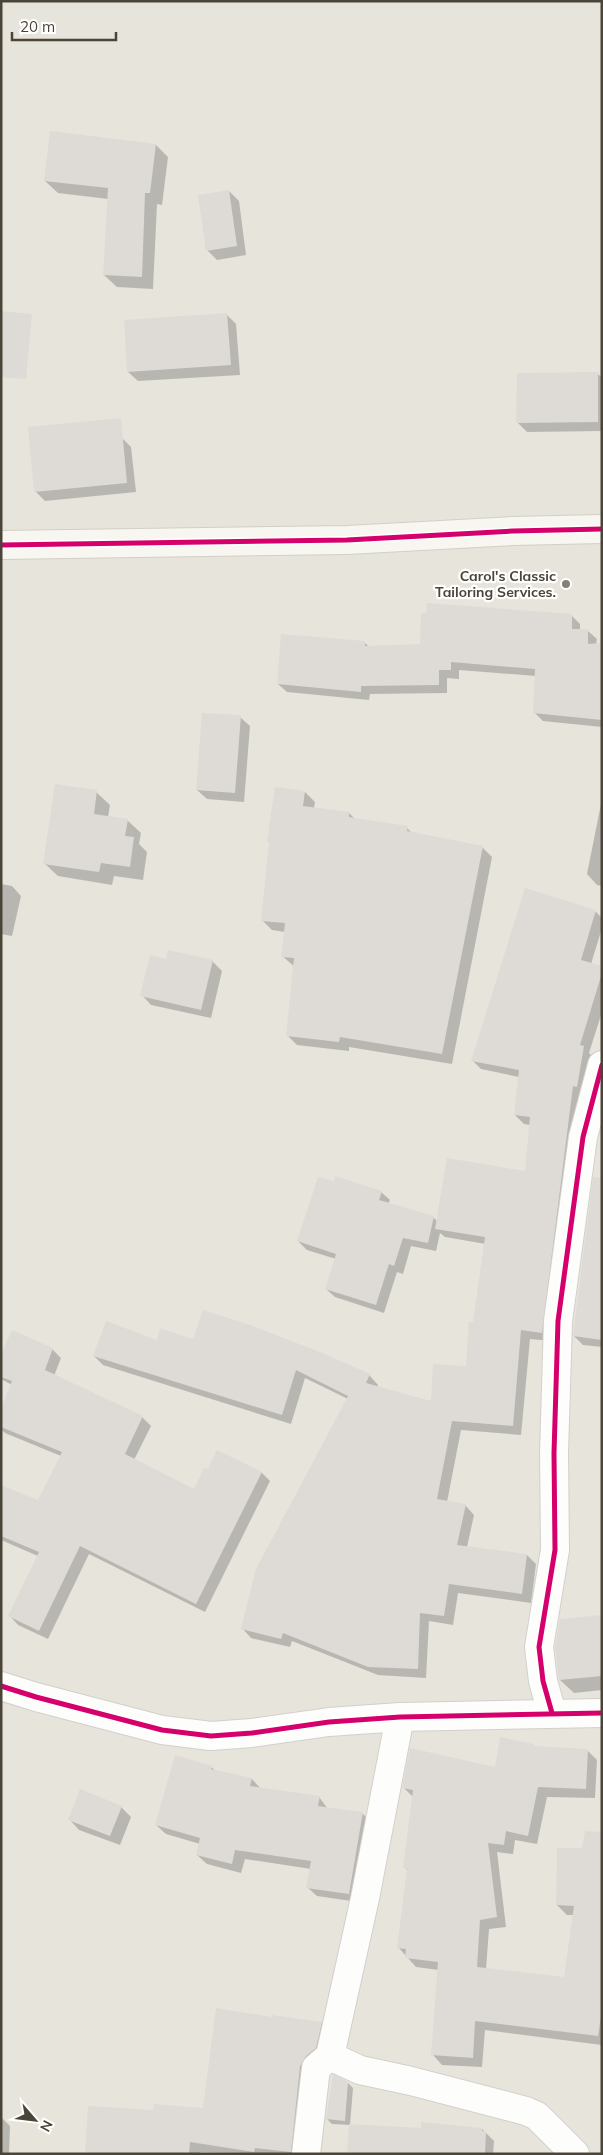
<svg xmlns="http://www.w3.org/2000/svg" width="603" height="2155" font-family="Mulish,sans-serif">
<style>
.residential{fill:#e7e4dc}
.shadow{fill:#0003}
.building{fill:#dedbd6}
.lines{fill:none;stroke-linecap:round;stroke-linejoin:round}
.street-casing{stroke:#d2d0cb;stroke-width:30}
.secondary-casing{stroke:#d3cfc5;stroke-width:30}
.street{stroke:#fdfdfc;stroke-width:28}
.secondary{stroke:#f7f6f1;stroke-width:28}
.cycleway-casing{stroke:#fff;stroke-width:8}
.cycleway{stroke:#d6006c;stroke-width:5}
.poi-dot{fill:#868178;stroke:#fff;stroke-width:2}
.labels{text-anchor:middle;stroke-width:4.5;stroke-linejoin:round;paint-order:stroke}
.poi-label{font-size:14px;font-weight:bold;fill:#4b4439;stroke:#fff;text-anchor:end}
</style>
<rect width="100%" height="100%" fill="#f4f2ee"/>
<rect class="residential" x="1" y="1" width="601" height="2153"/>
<g class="shadow">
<polygon points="156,145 168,157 162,205 157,204 153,289 117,287 104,275 108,199 58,193 45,181"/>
<polygon points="229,191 239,201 246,255 217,260 207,250"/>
<polygon points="227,315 236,324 240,375 138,381 128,372"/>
<polygon points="597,373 602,378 602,431 527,432 518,423"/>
<polygon points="122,438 131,447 136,492 45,501 35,491"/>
<polygon points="571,615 580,624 580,630 588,631 597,639 596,645 602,644 602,727 543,721 534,712 536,676 459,670 459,679 447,678 447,693 370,694 369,700 287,692 278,684 365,643 369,647 421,646"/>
<polygon points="240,717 250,726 244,802 207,799 197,790"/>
<polygon points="96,792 110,805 108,817 127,820 141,833 139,844 147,852 143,880 114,876 112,885 58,876 44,863"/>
<polygon points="305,792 315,802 314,808 349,813 355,819 407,828 413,834 482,847 492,857 452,1064 349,1047 349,1051 297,1045 287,1035 295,967 282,956 285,932 272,930 262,920 270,843 268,841"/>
<polygon points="602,799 602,886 597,885 587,874"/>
<polygon points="1,884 12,886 21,896 12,936 1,934"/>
<polygon points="595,911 602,918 602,928 591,964 602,968 602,1012 589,1053 593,1057 551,1341 530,1339 521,1435 461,1430 447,1502 465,1505 474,1515 467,1547 527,1555 536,1564 531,1603 458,1593 453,1625 429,1621 426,1678 378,1675 292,1641 290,1647 251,1638 242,1628 348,1399 305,1378 291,1424 103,1365 94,1356 158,1342 194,1340 369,1375 378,1385 377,1388 432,1402 467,1368 486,1244 445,1237 440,1233 436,1251 411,1246 403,1274 397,1272 384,1313 335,1297 326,1289 336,1259 307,1250 298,1241 381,1192 390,1200 388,1204 433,1217 437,1221 526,1173 530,1125 524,1124 515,1115 519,1077 481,1069 472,1060"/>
<polygon points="167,960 212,961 222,971 211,1018 151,1005 142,995"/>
<polygon points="602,1179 602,1347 583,1345 574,1336"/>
<polygon points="52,1349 61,1358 54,1376 142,1417 151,1426 134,1460 195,1490 208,1471 217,1452 262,1473 270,1481 205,1612 89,1554 48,1639 18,1625 10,1616 38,1556 1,1540 1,1486 39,1502 61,1456 5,1433 1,1429 1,1412 12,1385 1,1379 1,1358"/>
<polygon points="602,1616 602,1690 574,1693 560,1680"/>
<polygon points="533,1745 536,1747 587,1750 597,1760 595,1798 547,1797 537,1844 515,1840 513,1854 497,1852 506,1927 489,1929 486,1969 565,1979 574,1915 567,1915 557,1905 602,1850 602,2045 485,2030 482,2067 442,2065 433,2055 439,1970 416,1967 398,1947 408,1871 404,1867 414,1798 404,1788 496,1769"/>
<polygon points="211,1767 216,1771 252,1779 261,1789 319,1797 328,1809 362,1813 372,1823 358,1902 317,1896 307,1887 311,1869 245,1859 241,1873 207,1864 197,1855 200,1844 166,1834 156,1825"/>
<polygon points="121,1807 131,1817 120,1845 79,1830 70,1820"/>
<polygon points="273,2018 321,2023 332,2034 302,2154 200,2152 200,2154 86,2154 154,2111 204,2109"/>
<polygon points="348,2083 353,2088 350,2125 332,2124 327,2119"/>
<polygon points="1,2117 10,2126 9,2154 1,2154"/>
<polygon points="422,2129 482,2129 494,2141 493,2154 349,2154"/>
</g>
<g class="building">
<polygon points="50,131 156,144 150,193 145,193 142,277 103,275 108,188 44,181"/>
<polygon points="229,190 237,246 206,251 198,195"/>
<polygon points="1,311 32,314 26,379 1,377"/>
<polygon points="227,313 231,365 127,372 124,320"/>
<polygon points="598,372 598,422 516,423 517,373"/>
<polygon points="121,418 127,483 34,492 28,427"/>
<polygon points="427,603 572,614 572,629 588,629 588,644 602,643 602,720 533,713 535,669 451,662 451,670 439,670 439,685 361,686 361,692 277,684 281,634 365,641 365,646 420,644 421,613 426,613"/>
<polygon points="202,713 241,715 235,793 196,790"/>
<polygon points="55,784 97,790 94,814 128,819 125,836 134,837 130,867 101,863 99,872 43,864"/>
<polygon points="275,787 305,791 303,806 349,812 349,817 408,826 407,831 483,846 442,1054 340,1037 339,1042 286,1036 294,958 281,957 285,923 261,921 269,842 267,842"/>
<polygon points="525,888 596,910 581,960 602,966 602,973 580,1045 584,1046 577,1087 573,1086 542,1333 521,1330 513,1426 452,1421 437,1499 466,1504 457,1545 527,1554 522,1594 449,1584 444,1616 420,1613 418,1669 368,1667 283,1633 281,1639 241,1629 256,1569 348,1396 296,1370 282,1415 93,1356 106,1321 157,1340 160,1328 193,1339 203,1310 250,1325 325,1354 370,1374 366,1383 431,1401 433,1364 466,1366 469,1322 473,1322 485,1237 435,1229 447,1158 525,1171 530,1117 514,1115 519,1070 471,1061"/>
<polygon points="168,950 213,960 201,1010 140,996 150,955 166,959"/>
<polygon points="335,1176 382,1191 379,1200 434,1216 428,1243 403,1238 394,1266 389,1264 376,1305 325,1289 336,1254 297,1241 318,1177 334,1181"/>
<polygon points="593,1177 602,1178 602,1340 573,1336"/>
<polygon points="12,1330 53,1348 45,1370 143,1416 125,1454 194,1489 204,1468 208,1469 217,1450 262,1472 196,1604 80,1546 39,1631 8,1616 39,1552 1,1536 1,1485 38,1500 62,1452 1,1427 1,1409 12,1381 1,1377 1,1354"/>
<polygon points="602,1615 602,1676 559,1680 555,1647 560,1619"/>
<polygon points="500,1737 534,1744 534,1746 588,1749 586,1789 538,1787 528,1836 506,1831 504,1845 488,1843 497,1917 480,1920 477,1967 564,1977 574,1906 556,1905 557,1848 582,1848 585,1831 602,1832 602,2010 598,2036 475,2021 473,2058 431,2055 438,1962 405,1958 406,1949 397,1948 407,1869 403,1868 413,1790 402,1788 410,1748 495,1767"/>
<polygon points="175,1755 212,1766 211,1769 252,1778 250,1786 320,1796 318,1806 363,1812 349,1894 306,1888 311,1861 235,1850 232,1864 196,1855 200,1838 155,1825"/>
<polygon points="80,1789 122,1806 110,1836 68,1820"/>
<polygon points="216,2008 272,2017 272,2015 322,2022 316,2048 306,2056 300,2066 291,2152 255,2148 254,2152 190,2142 189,2154 85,2154 88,2106 153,2110 154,2104 203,2108"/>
<polygon points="333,2074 348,2082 345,2121 326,2119"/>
<polygon points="421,2122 482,2128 482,2131 486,2131 485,2154 347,2154 349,2124 421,2128"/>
</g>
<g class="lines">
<defs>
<g id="street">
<polyline points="1,1686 36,1697 162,1730 211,1736 252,1733 329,1722 400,1717 602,1713"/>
<polyline points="552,1713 543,1681 539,1647 555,1550 554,1453 558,1321 583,1137 602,1065"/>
<polyline points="330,2056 360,2070 411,2081 526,2111 537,2116 575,2154"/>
<polyline points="306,2154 316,2068 330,2056 365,1898 400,1717"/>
</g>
<polyline id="secondary" points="1,545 347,540 513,531 602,529"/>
</defs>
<use href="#street" class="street-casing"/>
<use href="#secondary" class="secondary-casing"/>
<use href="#street" class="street"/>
<use href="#secondary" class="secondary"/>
<defs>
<g id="cycleway">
<polyline points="1,545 347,540 513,531 602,529"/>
<polyline points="1,1686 36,1697 162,1730 211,1736 252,1733 329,1722 400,1717 602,1713"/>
<polyline points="552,1713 543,1681 539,1647 555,1550 554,1453 558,1321 583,1137 602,1065"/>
</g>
</defs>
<use href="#cycleway" class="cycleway-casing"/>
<use href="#cycleway" class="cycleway"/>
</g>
<circle class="poi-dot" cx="566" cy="584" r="5"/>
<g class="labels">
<g class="poi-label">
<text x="556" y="581">Carol's Classic<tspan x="556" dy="16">Tailoring Services.</tspan></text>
</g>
</g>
<rect width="603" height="2155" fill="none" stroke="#4b4439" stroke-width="5"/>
<g transform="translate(35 2120) rotate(118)" stroke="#ffffff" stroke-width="4" paint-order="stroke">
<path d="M0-4L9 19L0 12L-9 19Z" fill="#4b4439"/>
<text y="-8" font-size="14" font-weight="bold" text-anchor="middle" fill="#4b4439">N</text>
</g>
<path d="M12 32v8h104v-8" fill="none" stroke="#4b4439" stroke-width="2.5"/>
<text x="20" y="32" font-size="15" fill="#4b4439" stroke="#ffffff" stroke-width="4" paint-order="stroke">20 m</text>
</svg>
